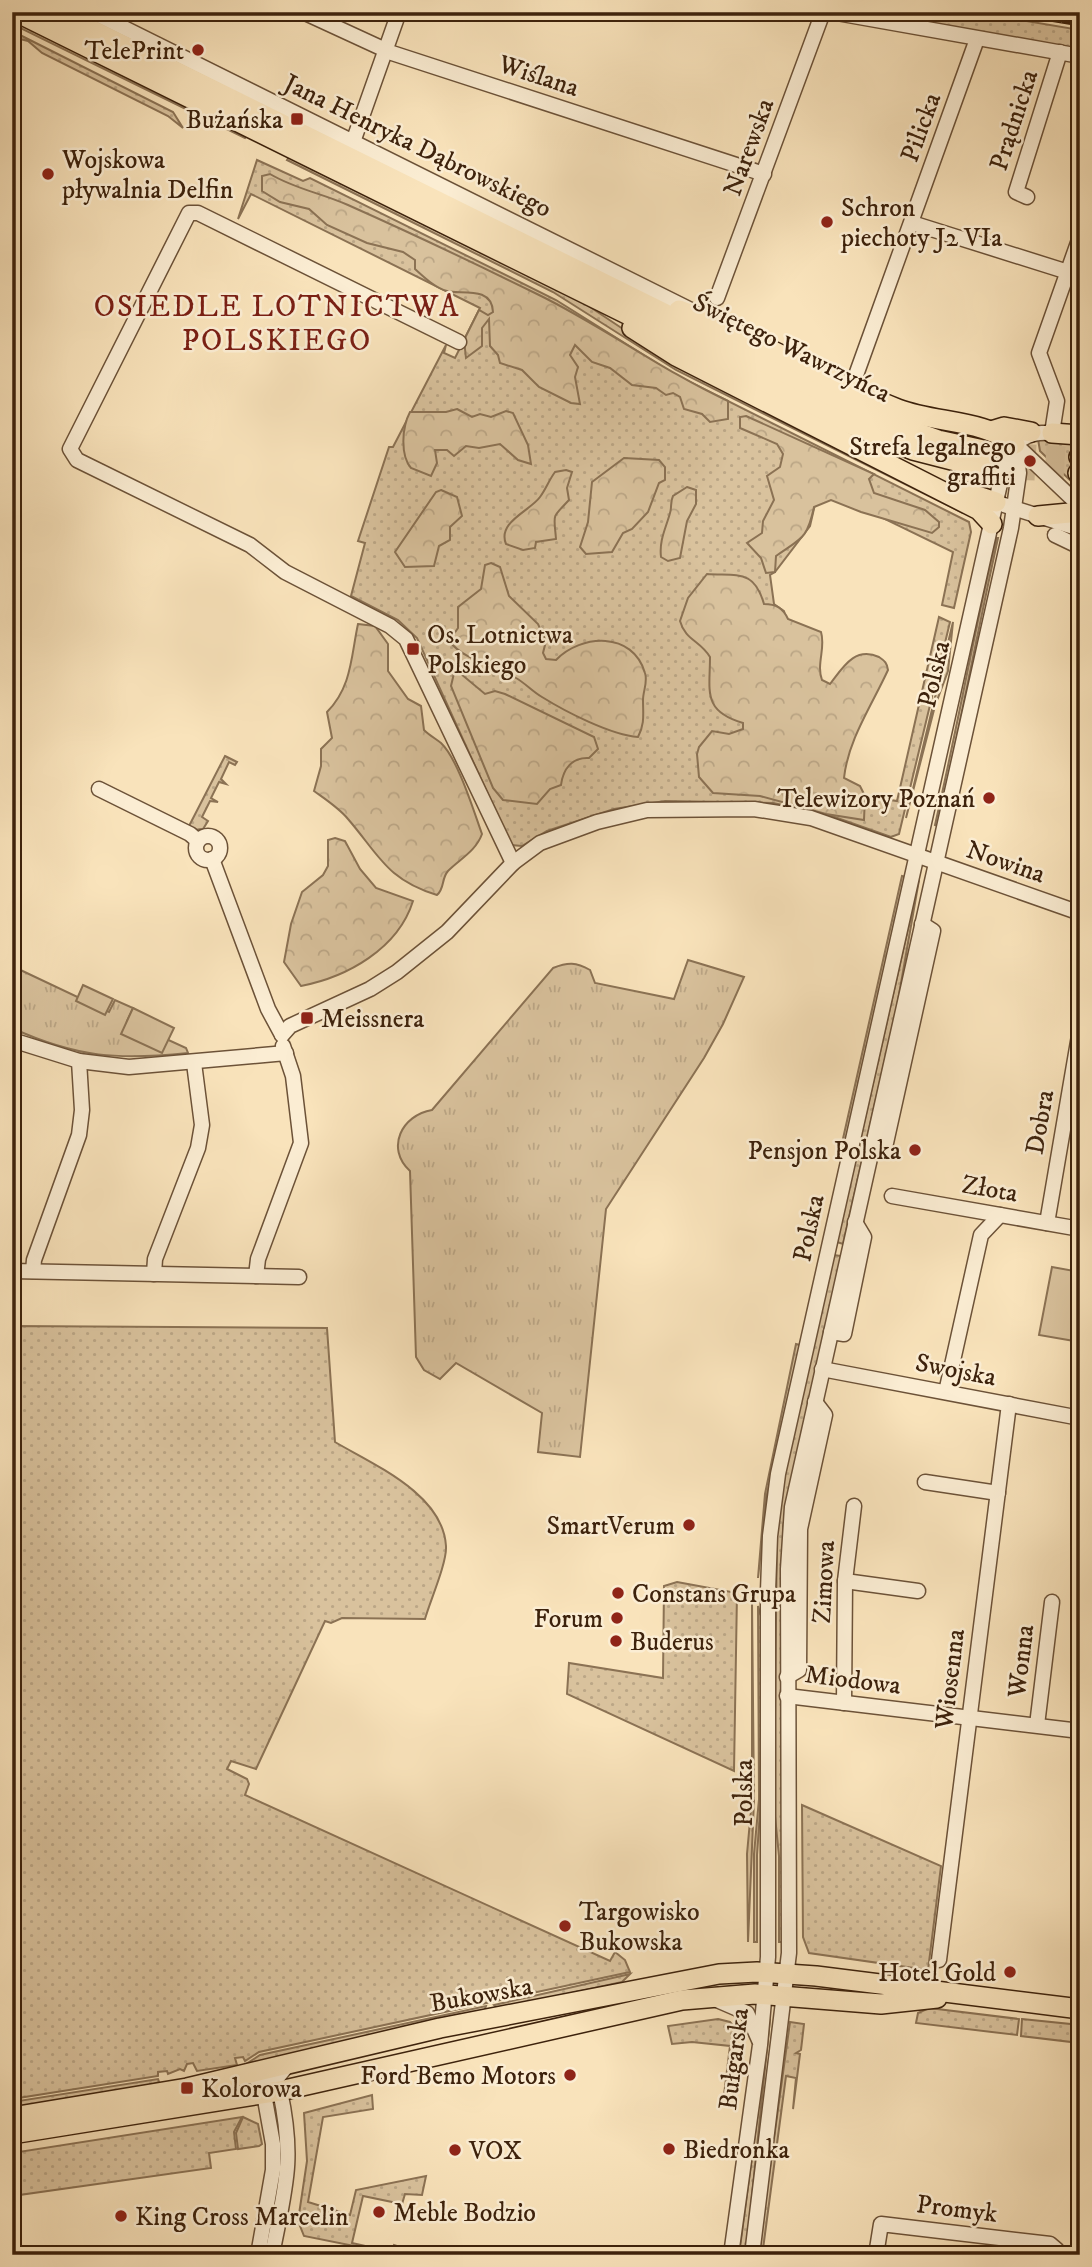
<svg xmlns="http://www.w3.org/2000/svg" width="1092" height="2267" font-family="'IM FELL DW Pica',serif">
<style>
.grass{fill:url(#grass-dots);stroke:#8b7254;stroke-width:2}
.forest{fill:url(#forest-crowns);stroke:#8b7254;stroke-width:2}
.park{fill:url(#park-tufts);stroke:#8b7254;stroke-width:2}
.pitch{fill:#d9c29d;stroke:#8b7254;stroke-width:2}
.lines{fill:none;stroke-linecap:round;stroke-linejoin:round}
.major-tunnel{stroke:#d3bc98;stroke-width:19;stroke-dasharray:19 10;stroke-linecap:butt}
.minor-casing{stroke:#6c5238;stroke-width:17}
.major-casing{stroke:#3d220c;stroke-width:22}
.minor{stroke:#fbedd3;stroke-width:14}
.major{stroke:#f9e3bb;stroke-width:19}
.rail-casing{stroke:#3d220c;stroke-width:5}
.rail{stroke:#fbedd3;stroke-width:2.5;stroke-dasharray:8;stroke-linecap:butt}
.poi-dot{fill:#8f2418;stroke:#fbedd3;stroke-width:2.5}
.labels{text-anchor:middle;stroke-width:5;stroke-linejoin:round;paint-order:stroke}
.poi-label{font-size:26px;fill:#3d220c;stroke:#fbedd3;text-anchor:start}
.street-label{font-size:26px;fill:#3d220c;stroke:#fbedd3}
.quarter-label{font-size:30px;letter-spacing:2px;fill:#7a1f14;stroke:#fbedd3}
</style>
<defs>
<pattern id="grass-dots" width="8" height="8" patternUnits="userSpaceOnUse" patternTransform="scale(1.75)"><rect width="8" height="8" fill="#d9c29d"/><path d="M2 2h.1M6 6h.1" fill="none" stroke="#bba686" stroke-width="1.8" stroke-linecap="round"/></pattern>
<pattern id="forest-crowns" width="20" height="18" patternUnits="userSpaceOnUse" patternTransform="scale(1.75)"><rect width="20" height="18" fill="#d9c29d"/><path d="M2 6a3 3 0 1 1 6 0M12 15a3 3 0 1 1 6 0" fill="none" stroke="#bba686"/></pattern>
<pattern id="park-tufts" width="24" height="20" patternUnits="userSpaceOnUse" patternTransform="scale(1.75)"><rect width="24" height="20" fill="#d9c29d"/><path d="M3 7l-1-3M5 7V3M7 7l1-3M15 17l-1-3M17 17v-4M19 17l1-3" fill="none" stroke="#bba686"/></pattern>
</defs>
<rect width="100%" height="100%" fill="#f9e3bb"/>
<filter id="stains"><feTurbulence type="fractalNoise" baseFrequency=".00286" numOctaves="4"/><feColorMatrix values="0 0 0 0 .2 0 0 0 0 .09 0 0 0 0 .02 0 0 0 .5 -.17"/></filter>
<radialGradient id="worn" r=".72"><stop offset=".6" stop-color="#630" stop-opacity="0"/><stop offset="1" stop-color="#630" stop-opacity=".3"/></radialGradient>
<g class="grass">
<polygon points="847,12 972,12 1080,30 1080,52"/>
<polygon points="12,16 247,136 245,138 12,24"/>
<polygon points="12,31 173,112 183,128 168,116 42,53 28,41 12,37"/>
<polygon points="289,157 569,293 659,353 963,513 676,370 553,292 287,160"/>
<polygon points="257,160 303,181 310,178 556,300 674,374 969,522 971,532 954,608 942,605 953,552 819,487 810,526 775,572 770,575 774,604 784,611 835,791 897,801 939,617 950,622 899,834 891,837 826,814 773,803 665,801 614,809 547,831 522,846 511,845 417,638 398,620 351,596 365,543 358,541 389,447 393,447 446,345 444,353 455,358 480,308 251,194 238,219"/>
<polygon points="1038,439 1080,441 1080,490 1040,451"/>
<path d="M996,538H998C977,634 959,730 938,826L935,825C957,729 974,633 996,538Z"/>
<polygon points="953,622 948,671 935,706 906,818"/>
<polygon points="225,756 237,762 235,765 229,762 221,779 226,784 219,782 211,798 218,802 210,801 202,817 208,821 203,829 194,830 188,828"/>
<polygon points="902,876 906,877 845,1144 840,1152"/>
<polygon points="919,880 897,1006 843,1244 837,1242"/>
<polygon points="834,1255 841,1256 783,1526 782,1942 779,1942 779,1856 774,1806 777,1527 786,1468"/>
<path d="M12,1326L327,1328L335,1442C374,1465 443,1494 446,1546C447,1563 430,1601 425,1619L342,1618L331,1623L325,1621L256,1769L231,1761L227,1769L247,1779L249,1784L245,1795L610,1961L615,1952L625,1960L630,1972L259,2052L245,2061L243,2057L235,2058L237,2065L197,2071L193,2063L187,2064L184,2071L180,2069L168,2074L167,2071L158,2072V2076L12,2099Z"/>
<polygon points="796,1344 800,1345 767,1495 758,1578 765,1494"/>
<polygon points="677,1582 737,1593 734,1771 567,1694 569,1663 663,1678 664,1586"/>
<polygon points="752,1602 754,1800 748,1942 747,1854 752,1799"/>
<polygon points="758,1606 761,1616 761,1799 757,1855 757,1942 754,1942 754,1854 759,1799"/>
<polygon points="802,1805 941,1866 928,1970 809,1953 803,1937"/>
<polygon points="630,1974 622,1982 498,2009 494,2005"/>
<polygon points="486,2006 484,2012 246,2064 260,2055"/>
<polygon points="929,2008 1019,2019 1017,2035 916,2023 918,2013"/>
<polygon points="718,2019 730,2022 736,2029 730,2096 724,2095 730,2046 692,2042 672,2044 668,2026"/>
<polygon points="770,2019 746,2255 739,2255"/>
<polygon points="1022,2019 1080,2025 1080,2043 1021,2036"/>
<polygon points="790,2022 804,2024 801,2050 796,2053 800,2054 793,2109 796,2078 786,2076 763,2249 758,2255"/>
<polygon points="158,2079 159,2082 136,2091 12,2110 12,2102"/>
<polygon points="372,2095 373,2109 323,2117 308,2202 350,2215 356,2190 426,2176 422,2195 405,2194 402,2204 363,2196 352,2243 392,2252 394,2245 400,2247 399,2255 304,2236 298,2221 307,2161 304,2113"/>
<polygon points="242,2117 234,2132 236,2149 209,2153 211,2168 12,2196 12,2153"/>
<polygon points="243,2117 258,2124 262,2144 259,2146 238,2149 236,2133"/>
</g>
<g class="forest">
<path d="M270,174C295,189 321,193 348,205C411,233 474,263 537,294C603,326 661,370 728,401V419L710,422L702,414L684,409L680,397L673,393L666,395L656,388L632,385L610,368L592,362L575,345L570,355L578,367L575,377L580,404L571,403L539,387L522,370L500,363L498,355L490,346L489,319L482,328V346L466,358L464,340L479,310L488,315L493,312C492,285 459,295 447,291C435,288 424,277 415,269V260L403,252L367,243L327,225L309,209L280,202L262,191V176Z"/>
<path d="M457,409L472,417L480,414L491,417L506,411L513,413L528,445L531,464L518,460L500,444L479,448L466,446L454,456L447,450H435L437,463L431,476L411,468C400,455 402,427 410,412H446Z"/>
<path d="M746,416L874,474L869,479L874,493L925,510L939,522V527L932,533L861,512L831,500L814,507C807,540 801,538 776,556L775,572L766,573L761,558L747,543L762,533L763,521L774,500L767,476L780,467L783,454L777,444L740,428V417Z"/>
<polygon points="624,458 659,460 665,467 665,480 659,483 648,512 632,529 623,533 612,552 586,554 580,547 588,522 592,482"/>
<path d="M566,470L572,472L567,488L569,500C551,519 554,513 556,539L536,542L535,548L523,550L506,544C497,522 530,511 540,497C546,489 549,480 555,472Z"/>
<path d="M687,487L696,490V504L687,521L680,558L668,561L661,557C659,540 666,528 670,513C672,507 670,502 673,496Z"/>
<polygon points="441,490 457,497 462,516 450,527 450,540 439,546 434,566 405,567 395,552 436,492"/>
<path d="M491,563L500,567L509,596L538,624L546,641L543,653L546,659L556,660C581,634 633,631 645,673C648,682 643,691 643,700C643,714 645,724 638,737C611,735 566,712 542,697C533,692 525,683 516,678C494,664 466,662 449,641L458,628V607L481,589L485,565Z"/>
<path d="M707,574C738,576 754,569 764,604C776,604 783,608 788,619L821,632C826,648 816,664 822,680L830,684C843,667 855,646 879,657C885,661 887,663 888,670C872,705 848,740 844,778L860,786L865,796L864,820L826,814L760,796L713,793L699,777L697,754L699,747L712,731L729,734L743,729V723C702,711 710,691 710,657C701,641 685,640 680,621L688,598Z"/>
<path d="M358,624L375,626L388,644V671L408,699L421,706L424,730C429,735 436,739 441,743C458,759 474,812 482,834C476,851 460,859 448,871C441,879 445,888 437,895C387,880 379,855 348,819C339,808 325,799 314,791L321,766V749L332,738L327,712C352,687 351,656 358,624Z"/>
<path d="M455,669L485,694L495,691L505,694L594,737L598,749L589,758C572,757 563,769 561,785L550,789L537,804L503,800L493,788L451,686Z"/>
<path d="M335,838L345,841L360,869L376,888L413,901C398,949 347,977 301,986L284,962L291,924L302,892L323,875L328,866V840Z"/>
</g>
<g class="park">
<path d="M688,960L744,977L723,1024L704,1058L606,1209L580,1457L538,1452L542,1413L456,1363L440,1379L424,1370L416,1357L410,1171C385,1148 402,1115 432,1110L553,968C568,962 576,962 590,970L595,983L674,999Z"/>
<path d="M12,966L109,1012L115,1000L133,1008L127,1021L186,1048L188,1053C119,1060 77,1058 12,1028Z"/>
</g>
<g class="pitch">
<polygon points="83,985 113,999 105,1015 76,1001"/>
<polygon points="133,1008 174,1028 162,1053 121,1034"/>
<polygon points="1052,1267 1080,1272 1080,1342 1039,1335"/>
</g>
<g class="lines">
<g class="major-tunnel">
<polyline points="988,451 1079,457"/>
<polyline points="987,469 1078,473"/>
</g>
<defs>
<g id="minor">
<polyline points="92,12 691,310"/>
<polyline points="303,12 392,53 764,174"/>
<polyline points="831,12 1080,56"/>
<polyline points="353,142 399,12"/>
<polyline points="1027,197 1016,192 1060,52"/>
<polyline points="912,223 1068,272"/>
<polyline points="717,298 823,12"/>
<polyline points="459,342 198,213 189,213 70,449 77,460 250,545 285,572 390,626 406,639 513,863"/>
<polyline points="851,389 977,39"/>
<polyline points="1015,444 1080,506"/>
<polyline points="1004,505 1080,529"/>
<polyline points="1055,535 1080,547"/>
<polyline points="99,789 190,834 198,841"/>
<circle cx="208" cy="848" r="12"/>
<polyline points="212,859 268,1009 282,1035"/>
<polyline points="282,1035 290,1026 370,989 397,972 447,932 513,863 540,843 597,822 647,810 754,809 811,818 1080,913"/>
<polyline points="12,1040 79,1061 129,1067 286,1053"/>
<polyline points="872,1149 884,1152 933,931 922,924"/>
<polyline points="892,1196 1080,1229"/>
<polyline points="1047,1223 1080,1030"/>
<polyline points="12,1271 299,1277"/>
<polyline points="33,1271 34,1260 79,1135 82,1110 79,1061"/>
<polyline points="154,1274 155,1259 198,1148 202,1125 194,1063"/>
<polyline points="256,1276 258,1259 301,1143 293,1076 283,1046"/>
<polyline points="831,1332 844,1334 864,1237 855,1222"/>
<polyline points="822,1369 1080,1418"/>
<polyline points="946,1392 981,1235 1000,1215"/>
<polyline points="925,1482 998,1493"/>
<polyline points="845,1581 918,1591"/>
<polyline points="787,1677 799,1670 800,1529 825,1415 815,1402"/>
<polyline points="787,1696 1080,1731"/>
<polyline points="844,1703 845,1581 854,1506"/>
<polyline points="1037,1725 1052,1602"/>
<polyline points="939,1960 1009,1404"/>
<polyline points="717,2000 747,2013 759,2040"/>
<path d="M245,2073L280,2091C295,2161 285,2187 272,2255"/>
<polyline points="258,2255 273,2170 273,2144 264,2094 290,2062"/>
<path d="M731,2255L760,2045L768,1957V1591L770,1536L778,1474L1004,466C1013,441 1026,431 1052,433L1057,401L1039,353L1080,237"/>
<polyline points="752,2255 789,1953 788,1569 792,1507 1011,528 1019,473 1015,444"/>
<polyline points="876,2255 881,2224 1050,2244 1057,2250 1056,2255"/>
</g>
<g id="major">
<polyline points="16,12 845,422 913,450 987,469"/>
<polyline points="56,12 876,418 938,440 988,451"/>
<path d="M679,310C755,337 823,380 898,409C935,423 984,420 1015,444"/>
<polyline points="632,328 676,356 979,510 992,524"/>
<polyline points="991,431 1004,427 1031,432"/>
<polyline points="1052,433 1080,435"/>
<polyline points="1079,457 1080,457"/>
<polyline points="1078,473 1080,473"/>
<polyline points="962,491 996,502"/>
<polyline points="1038,516 1080,512"/>
<polyline points="12,2117 187,2088 440,2028 719,1974 757,1972 816,1976 1080,2009"/>
<polyline points="12,2134 280,2091 682,2000 755,1994 881,2004 937,1998"/>
</g>
</defs>
<use href="#minor" class="minor-casing"/>
<use href="#major" class="major-casing"/>
<use href="#minor" class="minor"/>
<use href="#major" class="major"/>
<defs>
<polyline id="rail" points="1007,12 1080,24"/>
</defs>
<use href="#rail" class="rail-casing"/>
<use href="#rail" class="rail"/>
</g>
<g class="poi-dot">
<circle cx="198" cy="50" r="7"/>
<rect x="290" y="112" width="14" height="14" rx="3.5"/>
<circle cx="48" cy="174" r="7"/>
<circle cx="827" cy="222" r="7"/>
<circle cx="1030" cy="461" r="7"/>
<rect x="406" y="642" width="14" height="14" rx="3.5"/>
<circle cx="989" cy="798" r="7"/>
<rect x="300" y="1011" width="14" height="14" rx="3.5"/>
<circle cx="915" cy="1150" r="7"/>
<circle cx="689" cy="1525" r="7"/>
<circle cx="618" cy="1593" r="7"/>
<circle cx="617" cy="1618" r="7"/>
<circle cx="616" cy="1641" r="7"/>
<circle cx="565" cy="1926" r="7"/>
<circle cx="1010" cy="1972" r="7"/>
<circle cx="570" cy="2075" r="7"/>
<rect x="180" y="2081" width="14" height="14" rx="3.5"/>
<circle cx="669" cy="2149" r="7"/>
<circle cx="455" cy="2150" r="7"/>
<circle cx="379" cy="2212" r="7"/>
<circle cx="121" cy="2216" r="7"/>
</g>
<g class="labels">
<g class="poi-label">
<text x="184" y="59" text-anchor="end">TelePrint</text>
<text x="283" y="128" text-anchor="end">Bużańska</text>
<text x="62" y="168">Wojskowa<tspan x="62" dy="30">pływalnia Delfin</tspan></text>
<text x="841" y="216">Schron<tspan x="841" dy="30">piechoty J2 VIa</tspan></text>
<text x="1016" y="455" text-anchor="end">Strefa legalnego<tspan x="1016" dy="30">graffiti</tspan></text>
<text x="427" y="643">Os. Lotnictwa<tspan x="427" dy="30">Polskiego</tspan></text>
<text x="975" y="807" text-anchor="end">Telewizory Poznań</text>
<text x="321" y="1027">Meissnera</text>
<text x="901" y="1159" text-anchor="end">Pensjon Polska</text>
<text x="675" y="1534" text-anchor="end">SmartVerum</text>
<text x="632" y="1602">Constans Grupa</text>
<text x="603" y="1627" text-anchor="end">Forum</text>
<text x="630" y="1650">Buderus</text>
<text x="579" y="1920">Targowisko<tspan x="579" dy="30">Bukowska</tspan></text>
<text x="996" y="1981" text-anchor="end">Hotel Gold</text>
<text x="556" y="2084" text-anchor="end">Ford Bemo Motors</text>
<text x="201" y="2097">Kolorowa</text>
<text x="683" y="2158">Biedronka</text>
<text x="469" y="2159">VOX</text>
<text x="393" y="2221">Meble Bodzio</text>
<text x="135" y="2225">King Cross Marcelin</text>
</g>
<g class="street-label">
<text transform="translate(539 75) rotate(18)" y="9">Wiślana</text>
<text transform="translate(1013 120) rotate(-72)" y="9">Prądnicka</text>
<text transform="translate(920 127) rotate(-70)" y="9">Pilicka</text>
<text transform="translate(418 145) rotate(26)" y="9">Jana Henryka Dąbrowskiego</text>
<text transform="translate(748 147) rotate(-70)" y="9">Narewska</text>
<text transform="translate(792 347) rotate(26)" y="9">Świętego Wawrzyńca</text>
<text transform="translate(933 674) rotate(-77)" y="9">Polska</text>
<text transform="translate(1006 861) rotate(19)" y="9">Nowina</text>
<text transform="translate(1039 1122) rotate(-80)" y="9">Dobra</text>
<text transform="translate(990 1188) rotate(10)" y="9">Złota</text>
<text transform="translate(808 1228) rotate(-78)" y="9">Polska</text>
<text transform="translate(956 1369) rotate(11)" y="9">Swojska</text>
<text transform="translate(823 1582) rotate(-87)" y="9">Zimowa</text>
<text transform="translate(1020 1661) rotate(-83)" y="9">Wonna</text>
<text transform="translate(853 1679) rotate(7)" y="9">Miodowa</text>
<text transform="translate(949 1679) rotate(-83)" y="9">Wiosenna</text>
<text transform="translate(743 1793) rotate(-90)" y="9">Polska</text>
<text transform="translate(481 1994) rotate(-10)" y="9">Bukowska</text>
<text transform="translate(733 2059) rotate(-83)" y="9">Bułgarska</text>
<text transform="translate(957 2208) rotate(7)" y="9">Promyk</text>
</g>
<g class="quarter-label">
<text x="277" y="316">OSIEDLE LOTNICTWA<tspan x="277" dy="34">POLSKIEGO</tspan></text>
</g>
</g>
<rect width="1092" height="2267" fill="none" stroke="#f9e3bb" stroke-width="42"/>
<rect x="14" y="14" width="1064" height="2239" fill="none" stroke="#3d220c" stroke-width="3.5"/>
<rect x="21" y="21" width="1050" height="2225" fill="none" stroke="#3d220c" stroke-width="2"/>
<rect width="100%" height="100%" filter="url(#stains)"/>
<rect width="100%" height="100%" fill="url(#worn)"/>
</svg>
